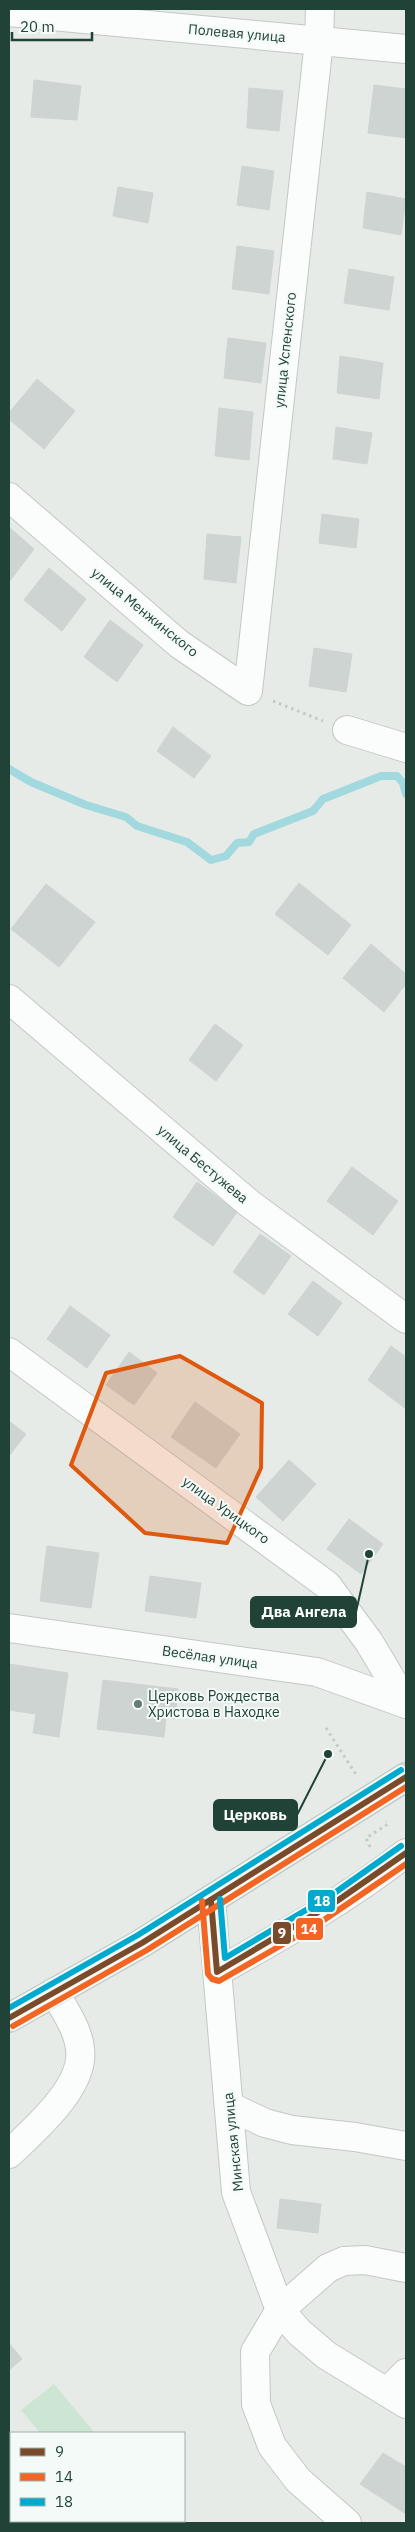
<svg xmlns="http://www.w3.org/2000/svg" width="415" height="2532" font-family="'IBM Plex Sans',sans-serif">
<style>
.green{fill:#cde6d3}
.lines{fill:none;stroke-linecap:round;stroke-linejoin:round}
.stream{stroke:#a2d9de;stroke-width:8}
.building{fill:#cdd4d1;stroke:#ced4d1}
.minor-casing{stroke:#c3c8c5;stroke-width:30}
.major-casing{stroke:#bdc7c4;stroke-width:30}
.path{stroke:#c1cbc7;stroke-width:3;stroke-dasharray:2.5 4;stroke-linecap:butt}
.minor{stroke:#fbfcfc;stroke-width:28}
.major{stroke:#ced7d4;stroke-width:28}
.bus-1-casing{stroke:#f4faf7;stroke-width:10}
.bus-2-casing{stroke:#f4faf7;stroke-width:10}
.bus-3-casing{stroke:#f4faf7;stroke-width:10}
.bus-1{stroke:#7a4b2a;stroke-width:6}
.bus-2{stroke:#f26522;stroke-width:6}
.bus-3{stroke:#00a9ce;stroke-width:6}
.marked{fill:#de580e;fill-opacity:0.2;stroke:#de580e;stroke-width:4;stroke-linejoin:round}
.poi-dot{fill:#657d75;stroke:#f4faf7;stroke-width:2}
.labels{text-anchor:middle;stroke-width:4;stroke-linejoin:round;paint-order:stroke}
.street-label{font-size:14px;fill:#204237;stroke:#f4faf7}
.poi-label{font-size:14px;fill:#204237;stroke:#f4faf7;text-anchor:start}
.leader{fill:none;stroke:#204237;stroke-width:2}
.callout-dot{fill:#204237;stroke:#f4faf7;stroke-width:2}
.callout{fill:#204237;stroke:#204237;stroke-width:2}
.callout-label{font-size:15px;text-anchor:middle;font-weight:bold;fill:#fff}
.line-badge{stroke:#f4faf7;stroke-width:2}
.badge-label{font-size:14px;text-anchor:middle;font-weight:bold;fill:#fff}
</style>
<rect width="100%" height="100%" fill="#e6ebe8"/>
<polygon class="green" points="54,2384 95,2433 40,2433 21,2410"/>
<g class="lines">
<polyline class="stream" points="9,769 31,782 86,805 126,817 137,826 187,842 211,860 226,856 237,843 249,842 254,834 313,811 323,799 381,776 397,776 403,783 406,794"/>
</g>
<g class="building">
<polygon points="34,80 81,86 77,120 31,117"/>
<polygon points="374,85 406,89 406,138 368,133"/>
<polygon points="249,88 283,91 279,131 247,128"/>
<polygon points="242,166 274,171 269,210 237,205"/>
<polygon points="118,187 153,193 148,223 113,216"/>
<polygon points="367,192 406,199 401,235 363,228"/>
<polygon points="237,246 274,251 269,294 232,289"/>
<polygon points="349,269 394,277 389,310 344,303"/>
<polygon points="228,338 266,343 261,383 224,378"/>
<polygon points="340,356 383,363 379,399 337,393"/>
<polygon points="37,379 75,411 44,449 9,419 9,413"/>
<polygon points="219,408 253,412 249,460 215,456"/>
<polygon points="336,427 372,433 367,464 333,459"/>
<polygon points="322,514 359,519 356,548 319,543"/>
<polygon points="9,527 34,549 9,582"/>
<polygon points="207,534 241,537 236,583 204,579"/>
<polygon points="49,568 86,599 62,631 24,600"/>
<polygon points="110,620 143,645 117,682 84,657"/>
<polygon points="314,648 352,654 346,692 309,686"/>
<polygon points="173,727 211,756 194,778 157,751"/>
<polygon points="299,883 351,925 328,955 275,914"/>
<polygon points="46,884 95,922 59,967 11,929"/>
<polygon points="371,944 406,974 406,984 384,1012 343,978"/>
<polygon points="215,1024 243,1045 216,1081 189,1060"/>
<polygon points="352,1167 398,1201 373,1235 327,1201"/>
<polygon points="197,1182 237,1212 213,1246 173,1217"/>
<polygon points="260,1234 291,1256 264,1295 233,1272"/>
<polygon points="313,1281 342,1303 318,1336 288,1314"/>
<polygon points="70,1306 110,1335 87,1368 47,1339"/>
<polygon points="391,1346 406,1357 406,1409 368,1380"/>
<polygon points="129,1352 157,1373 134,1405 106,1385"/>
<polygon points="195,1402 240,1434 216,1468 171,1437"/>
<polygon points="9,1421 26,1434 9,1456"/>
<polygon points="289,1460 316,1484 283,1521 256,1497"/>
<polygon points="349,1519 383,1544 361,1574 327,1549"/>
<polygon points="47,1546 99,1553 91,1608 40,1601"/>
<polygon points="150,1576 201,1583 196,1618 145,1611"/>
<polygon points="9,1664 68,1673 59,1737 33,1733 36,1714 9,1710"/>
<polygon points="103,1680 178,1689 175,1719 166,1718 164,1737 97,1729"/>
<polygon points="280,2199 321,2204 318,2233 277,2228"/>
<polygon points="9,2343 22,2359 9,2370"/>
<polygon points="383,2453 406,2467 406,2514 360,2484"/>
<polygon points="9,2484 11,2487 11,2521 41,2521 44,2523 9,2523"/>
</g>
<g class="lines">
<defs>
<g id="minor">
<polyline points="9,12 406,49"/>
<polyline points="9,497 179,644 248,691 319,41 320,9"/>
<polyline points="347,730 406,748"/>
<polyline points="9,999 250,1204 406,1319"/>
<polyline points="9,1352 327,1585 369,1642 406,1704"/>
<polyline points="9,1628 317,1672 406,1704"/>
<polyline points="211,1900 236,2192 280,2310 299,2332 326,2355 406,2404"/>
<path d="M217,1972C282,1936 347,1899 406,1853"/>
<polyline points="229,2106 265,2123 292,2130 355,2137 406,2146"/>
<path d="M9,2154C33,2131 76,2094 80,2060C83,2036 66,2012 54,1992"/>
<polyline points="387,2392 406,2373"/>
<polyline points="9,2457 11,2459"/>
<polyline points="67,2521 69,2523"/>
<polyline points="347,2523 298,2480 272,2446 256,2404 255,2352 280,2310 328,2268 344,2261 365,2260 406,2268"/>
</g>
<polyline id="major" points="9,2018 142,1943 406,1777"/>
</defs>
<use href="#minor" class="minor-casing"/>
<use href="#major" class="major-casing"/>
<g class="path">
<polyline points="273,701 323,721"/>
<polyline points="326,1728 357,1776"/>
<polyline points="370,1847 366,1838 388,1824 386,1821"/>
</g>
<use href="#minor" class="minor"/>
<use href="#major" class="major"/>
<defs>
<g id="bus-1">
<polyline points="211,1900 217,1972 337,1901 406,1853"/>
<polyline points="9,2018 142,1943 406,1777"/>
</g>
<g id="bus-2">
<polyline points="202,1901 208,1974 212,1979 219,1981 318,1924 406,1864"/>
<polyline points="13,2026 147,1950 406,1787"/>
</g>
<g id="bus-3">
<polyline points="220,1899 225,1958 333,1894 401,1846"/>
<polyline points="9,2008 138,1935 401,1770"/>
</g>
</defs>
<use href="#bus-1" class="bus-1-casing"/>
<use href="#bus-2" class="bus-2-casing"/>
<use href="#bus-3" class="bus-3-casing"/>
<use href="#bus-1" class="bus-1"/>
<use href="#bus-2" class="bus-2"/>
<use href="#bus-3" class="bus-3"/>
</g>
<path class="marked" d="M180,1356L262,1403L261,1468L227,1543L145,1533L71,1465L106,1373Z"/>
<circle class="poi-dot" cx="138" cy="1704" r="5"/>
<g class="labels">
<g class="street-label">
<text transform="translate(237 33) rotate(5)" y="5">Полевая улица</text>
<text transform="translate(285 350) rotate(-84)" y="5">улица Успенского</text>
<text transform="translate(145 612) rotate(39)" y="5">улица Менжинского</text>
<text transform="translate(203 1164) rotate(40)" y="5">улица Бестужева</text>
<text transform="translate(226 1510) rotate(36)" y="5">улица Урицкого</text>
<text transform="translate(210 1657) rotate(8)" y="5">Весёлая улица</text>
<text transform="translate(233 2142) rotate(-96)" y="5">Минская улица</text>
</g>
<g class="poi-label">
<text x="148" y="1701">Церковь Рождества<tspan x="148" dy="16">Христова в Находке</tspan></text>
</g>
</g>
<path class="leader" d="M369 1554L356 1612M328 1754L297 1815"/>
<g class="callout-dot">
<circle cx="369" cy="1554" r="5"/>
<circle cx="328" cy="1754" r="5"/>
</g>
<g class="callout">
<rect x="251" y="1597" width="105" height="30" rx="5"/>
<rect x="214" y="1800" width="83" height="30" rx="5"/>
</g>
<g class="callout-label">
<text x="304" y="1617">Два Ангела</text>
<text x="255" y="1820">Церковь</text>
</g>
<g class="line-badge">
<rect x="307" y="1889" width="29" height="24" rx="5" fill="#00a9ce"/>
<rect x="295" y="1917" width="29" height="24" rx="5" fill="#f26522"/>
<rect x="272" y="1921" width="20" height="24" rx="5" fill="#7a4b2a"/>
</g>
<g class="badge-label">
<text x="322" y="1906">18</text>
<text x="309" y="1934">14</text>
<text x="282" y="1938">9</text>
</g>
<rect width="415" height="2532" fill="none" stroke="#204237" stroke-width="20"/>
<rect x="10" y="2432" width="175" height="90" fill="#f4faf7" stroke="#9fb0aa"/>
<rect x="20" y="2448" width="25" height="8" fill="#7a4b2a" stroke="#9fb0aa"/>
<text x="55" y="2457" font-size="15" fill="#204237">9</text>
<rect x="20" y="2473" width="25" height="8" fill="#f26522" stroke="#9fb0aa"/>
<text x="55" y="2482" font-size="15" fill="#204237">14</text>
<rect x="20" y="2498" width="25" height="8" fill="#00a9ce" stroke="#9fb0aa"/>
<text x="55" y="2507" font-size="15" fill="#204237">18</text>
<path d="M12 32v8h80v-8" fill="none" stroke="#204237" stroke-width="2.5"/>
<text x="20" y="32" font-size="15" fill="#204237" stroke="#f4faf7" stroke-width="4" paint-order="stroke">20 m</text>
</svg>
